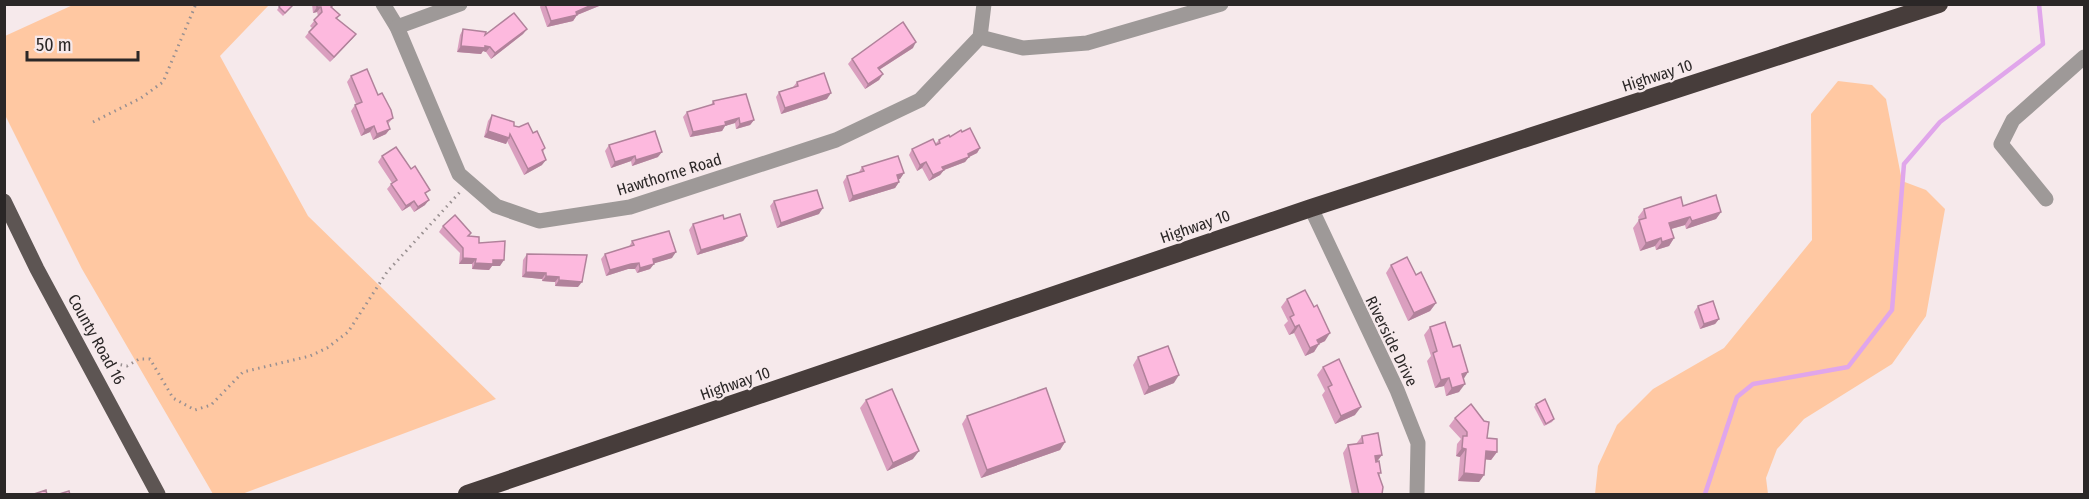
<svg xmlns="http://www.w3.org/2000/svg" width="2089" height="499" font-family="'Fira Sans Condensed',sans-serif">
<style>
.green{fill:#ffc8a2}
.lines{fill:none;stroke-linecap:round;stroke-linejoin:round}
.stream{stroke:#e0a6eb;stroke-width:4.5}
.path{stroke:#999091;stroke-width:3;stroke-dasharray:1.5 4.5;stroke-linecap:butt}
.minor{stroke:#9e9998;stroke-width:15}
.major{stroke:#5d5553;stroke-width:15}
.highway{stroke:#473d3b;stroke-width:18}
.wall{fill:#da9fbf}
.shaded-wall{fill:#b1829b}
.building{fill:#fdb9de;stroke:#b1829b;stroke-width:1.5}
.labels{text-anchor:middle;stroke-width:4.5;stroke-linejoin:round;paint-order:stroke}
.street-label{font-size:16px;fill:#2b2727;stroke:#f6e9eb}
</style>
<rect width="100%" height="100%" fill="#f6e9eb"/>
<g class="green">
<polygon points="75,4 269,5 220,56 308,216 496,399 242,494 213,494 82,269 5,115 5,36"/>
<polygon points="1838,81 1872,85 1886,99 1902,181 1926,190 1945,209 1926,316 1892,364 1804,419 1777,449 1766,478 1768,494 1595,494 1598,466 1617,425 1653,389 1724,348 1812,240 1811,114"/>
</g>
<g class="lines">
<polyline class="stream" points="1705,494 1737,397 1753,384 1848,367 1892,310 1904,164 1940,122 2043,44 2039,4"/>
<g class="path">
<polyline points="93,122 141,98 163,82 196,4"/>
<polyline points="103,361 127,366 139,359 150,359 173,398 195,410 211,405 243,372 310,356 327,348 348,332 387,272 460,192"/>
</g>
<g class="minor">
<polyline points="383,4 397,27 459,174 496,206 539,221 630,207 836,140 920,100 980,37 984,4"/>
<polyline points="397,27 460,4"/>
<polyline points="980,37 1023,48 1087,43 1221,4"/>
<polyline points="2046,199 2001,144 2013,120 2084,57"/>
<polyline points="1311,208 1397,390 1418,443 1417,494"/>
</g>
<polyline class="major" points="4,201 37,269 158,494"/>
<polyline class="highway" points="467,494 1311,208 1939,4"/>
</g>
<g class="wall">
<polygon points="281,4 294,4 283,16 277,10"/>
<polygon points="312,4 334,4 332,7 340,15 337,19 356,34 352,39 330,62 305,37 312,28 310,26 318,16 317,12 313,13"/>
<polygon points="541,4 604,4 577,15 573,21 547,27 540,7"/>
<polygon points="463,29 485,35 527,29 523,34 491,59 486,52 483,51 481,54 457,52 460,35"/>
<polygon points="913,48 879,70 883,74 879,80 865,89 848,64 852,59"/>
<polygon points="351,76 378,95 393,118 388,124 386,134 373,140 370,132 361,136 351,111 355,105 356,104 347,82"/>
<polygon points="797,82 827,99 781,114 776,97 779,92 793,87"/>
<polygon points="713,101 754,120 750,125 736,129 735,123 725,126 722,131 690,137 683,117 687,112 711,105"/>
<polygon points="492,115 514,126 533,133 545,148 543,152 542,165 524,175 507,141 506,144 484,137 488,121"/>
<polygon points="962,132 980,148 977,153 969,157 965,162 944,170 940,175 929,181 922,168 917,171 909,155 912,149 935,144 939,140 950,137"/>
<polygon points="609,145 658,157 632,166 631,161 611,168 605,151"/>
<polygon points="382,156 426,195 425,205 414,212 410,206 402,211 387,189 392,183 378,162"/>
<polygon points="862,167 904,173 900,179 898,179 899,182 895,188 849,202 843,182 847,176 859,172"/>
<polygon points="774,201 819,214 777,228 770,206"/>
<polygon points="1683,206 1721,212 1716,219 1686,229 1685,225 1671,229 1674,238 1669,246 1656,250 1655,246 1640,251 1633,228 1639,220 1638,217 1644,209"/>
<polygon points="724,219 747,236 743,241 697,255 689,230 693,224"/>
<polygon points="443,226 471,233 469,236 479,243 500,266 492,266 489,270 472,269 472,264 459,264 460,253 439,232"/>
<polygon points="632,241 672,258 654,263 650,269 637,273 635,269 628,269 606,276 601,259 605,254 629,247"/>
<polygon points="527,254 578,287 555,286 555,282 542,281 542,279 522,277 523,260"/>
<polygon points="1391,265 1416,275 1436,303 1430,311 1408,321 1386,273"/>
<polygon points="1287,299 1325,341 1319,344 1314,352 1305,356 1294,333 1289,335 1284,325 1288,321 1281,307"/>
<polygon points="1698,306 1719,319 1715,324 1700,329 1694,312"/>
<polygon points="1430,327 1453,347 1468,372 1463,379 1459,392 1446,396 1444,386 1435,388 1427,361 1431,356 1424,335"/>
<polygon points="1138,357 1174,383 1144,395 1133,365"/>
<polygon points="1323,367 1355,415 1335,424 1322,395 1325,391 1317,375"/>
<polygon points="866,400 913,459 887,471 860,408"/>
<polygon points="1536,404 1554,419 1552,422 1544,426 1534,407"/>
<polygon points="967,416 1065,442 1060,450 981,478 962,424"/>
<polygon points="1455,418 1487,438 1497,452 1491,460 1485,459 1484,475 1479,482 1458,481 1460,457 1456,456 1457,444 1461,439 1449,426"/>
<polygon points="1362,436 1378,462 1382,494 1352,495 1343,453 1348,445 1356,444"/>
</g>
<g class="shaded-wall">
<polygon points="594,4 604,4 577,15 573,21 547,27 551,21"/>
<polygon points="317,7 321,7 317,12 313,13"/>
<polygon points="527,29 523,34 491,59 495,53"/>
<polygon points="356,34 352,39 330,62 334,57"/>
<polygon points="916,42 913,48 874,73 878,68"/>
<polygon points="461,46 485,46 490,47 486,52 483,51 481,54 457,52"/>
<polygon points="883,74 879,80 865,89 868,84"/>
<polygon points="831,93 827,99 781,114 785,108"/>
<polygon points="739,118 735,123 725,126 722,131 690,137 693,132"/>
<polygon points="754,120 750,125 736,129 740,124"/>
<polygon points="374,126 370,132 361,136 365,130"/>
<polygon points="390,129 386,134 373,140 377,134"/>
<polygon points="488,131 509,138 506,144 484,137"/>
<polygon points="980,148 977,153 969,157 965,162 944,170 940,175 929,181 933,175 942,167"/>
<polygon points="662,152 658,157 632,166 636,160"/>
<polygon points="635,156 631,161 611,168 615,162"/>
<polygon points="546,160 542,165 524,175 528,169"/>
<polygon points="926,162 922,168 917,171 920,165"/>
<polygon points="904,173 900,179 893,181 897,175"/>
<polygon points="899,182 895,188 849,202 853,196"/>
<polygon points="429,200 425,205 414,212 418,207"/>
<polygon points="414,201 410,206 402,211 406,206"/>
<polygon points="823,208 819,214 777,228 781,223"/>
<polygon points="1721,212 1716,219 1686,229 1692,221"/>
<polygon points="1690,217 1685,225 1664,231 1669,223"/>
<polygon points="747,236 743,241 697,255 701,250"/>
<polygon points="1661,238 1655,246 1640,251 1646,243"/>
<polygon points="1674,238 1669,246 1656,250 1662,242"/>
<polygon points="676,252 672,258 649,265 653,259"/>
<polygon points="463,258 476,259 472,264 459,264"/>
<polygon points="493,260 504,260 500,266 492,266 489,270 472,269 475,263"/>
<polygon points="639,263 635,269 628,269 606,276 610,270 631,264"/>
<polygon points="654,264 650,269 637,273 640,268"/>
<polygon points="526,272 546,273 542,279 522,277"/>
<polygon points="546,276 559,277 555,282 542,281"/>
<polygon points="559,280 582,282 578,287 555,286"/>
<polygon points="1436,303 1430,311 1408,321 1414,313"/>
<polygon points="1719,319 1715,324 1700,329 1704,324"/>
<polygon points="1299,325 1294,333 1289,335 1295,327"/>
<polygon points="1330,333 1325,341 1312,347 1317,340"/>
<polygon points="1319,344 1314,352 1305,356 1310,348"/>
<polygon points="1468,372 1463,380 1462,374"/>
<polygon points="1179,375 1174,383 1144,395 1149,387"/>
<polygon points="1449,378 1444,386 1435,388 1441,380"/>
<polygon points="1465,384 1459,392 1446,396 1452,388"/>
<polygon points="1361,407 1355,415 1335,424 1341,416"/>
<polygon points="1065,442 1060,450 981,478 987,470"/>
<polygon points="1462,448 1466,449 1460,457 1456,456"/>
<polygon points="919,451 913,459 887,471 893,463"/>
<polygon points="1486,451 1497,452 1491,460 1481,459"/>
<polygon points="1382,455 1376,463 1375,456"/>
<polygon points="1464,473 1484,475 1479,482 1458,481"/>
</g>
<g class="building">
<polygon points="281,4 294,4 285,13 279,7"/>
<polygon points="317,4 334,4 331,7 340,15 336,18 356,34 334,57 309,32 317,24 314,20 322,12 321,7 317,7"/>
<polygon points="545,4 594,4 576,12 577,15 551,21"/>
<polygon points="514,13 527,29 495,53 490,47 485,46 485,48 461,46 463,29 486,32 485,35"/>
<polygon points="903,22 916,42 878,68 883,74 868,84 852,59"/>
<polygon points="367,69 378,95 382,93 391,110 393,118 387,121 390,129 377,134 374,126 365,130 355,105 362,102 351,76"/>
<polygon points="824,73 831,93 785,108 779,92 798,86 797,82"/>
<polygon points="746,94 754,120 740,124 739,118 725,122 726,125 693,132 687,112 714,104 713,101"/>
<polygon points="492,115 514,122 514,126 519,127 528,123 533,133 537,131 545,148 542,150 546,160 528,169 510,134 509,138 488,131"/>
<polygon points="970,128 980,148 968,154 969,157 942,167 944,170 933,175 926,162 920,165 912,149 933,139 936,145 940,143 939,140 949,135 950,137 961,130 962,132"/>
<polygon points="655,131 662,152 636,160 635,156 615,162 609,145"/>
<polygon points="396,147 411,169 415,166 430,190 425,193 429,200 418,207 414,201 406,206 391,184 397,180 382,156"/>
<polygon points="898,156 904,173 897,175 899,182 853,196 847,176 864,171 862,167"/>
<polygon points="817,190 823,208 781,223 774,201"/>
<polygon points="1716,195 1721,212 1692,221 1690,217 1669,223 1674,238 1662,242 1661,238 1646,243 1639,220 1646,218 1644,209 1681,197 1683,206"/>
<polygon points="740,214 747,236 701,250 693,224 723,215 724,219"/>
<polygon points="455,215 471,233 468,236 479,237 479,243 505,241 504,260 493,260 493,264 475,263 476,259 463,258 463,248 443,226"/>
<polygon points="669,231 676,252 653,259 654,264 640,268 639,263 631,264 610,270 605,254 634,245 632,241"/>
<polygon points="527,254 587,255 582,282 559,280 559,277 546,276 546,273 526,272"/>
<polygon points="1407,257 1416,275 1421,272 1436,303 1414,313 1391,265"/>
<polygon points="1305,290 1314,307 1317,305 1330,333 1317,340 1319,344 1310,348 1299,325 1295,327 1290,317 1294,315 1287,299"/>
<polygon points="1713,301 1719,319 1704,324 1698,306"/>
<polygon points="1445,322 1453,347 1460,345 1468,372 1462,374 1465,384 1452,388 1449,378 1441,380 1433,353 1437,351 1430,327"/>
<polygon points="1168,346 1179,375 1149,387 1138,357"/>
<polygon points="1339,359 1361,407 1341,416 1328,387 1332,385 1323,367"/>
<polygon points="1046,388 1065,442 987,470 967,416"/>
<polygon points="892,389 919,451 893,463 866,400"/>
<polygon points="1545,399 1554,419 1546,424 1536,404"/>
<polygon points="1471,404 1484,421 1489,422 1487,438 1497,439 1497,452 1486,451 1484,475 1464,473 1466,449 1462,448 1463,436 1467,436 1467,432 1455,418"/>
<polygon points="1378,433 1382,455 1375,456 1376,462 1379,461 1381,473 1378,473 1383,487 1382,494 1359,495 1348,445 1363,443 1362,436"/>
<polygon points="46,490 47,495 31,495"/>
<polygon points="69,491 70,495 56,495"/>
</g>
<g class="labels">
<g class="street-label">
<text transform="translate(1657 75) rotate(-18)" y="6">Highway 10</text>
<text transform="translate(669 174) rotate(-17)" y="6">Hawthorne Road</text>
<text transform="translate(1195 226) rotate(-19)" y="6">Highway 10</text>
<text transform="translate(97 339) rotate(61)" y="6">County Road 16</text>
<text transform="translate(1392 341) rotate(64)" y="6">Riverside Drive</text>
<text transform="translate(735 383) rotate(-19)" y="6">Highway 10</text>
</g>
</g>
<rect width="2089" height="499" fill="none" stroke="#2b2727" stroke-width="12"/>
<path d="M27 51v9h111v-9" fill="none" stroke="#2b2727" stroke-width="3"/>
<text x="36" y="51" font-size="18" fill="#2b2727" stroke="#f6e9eb" stroke-width="4.5" paint-order="stroke">50 m</text>
</svg>
